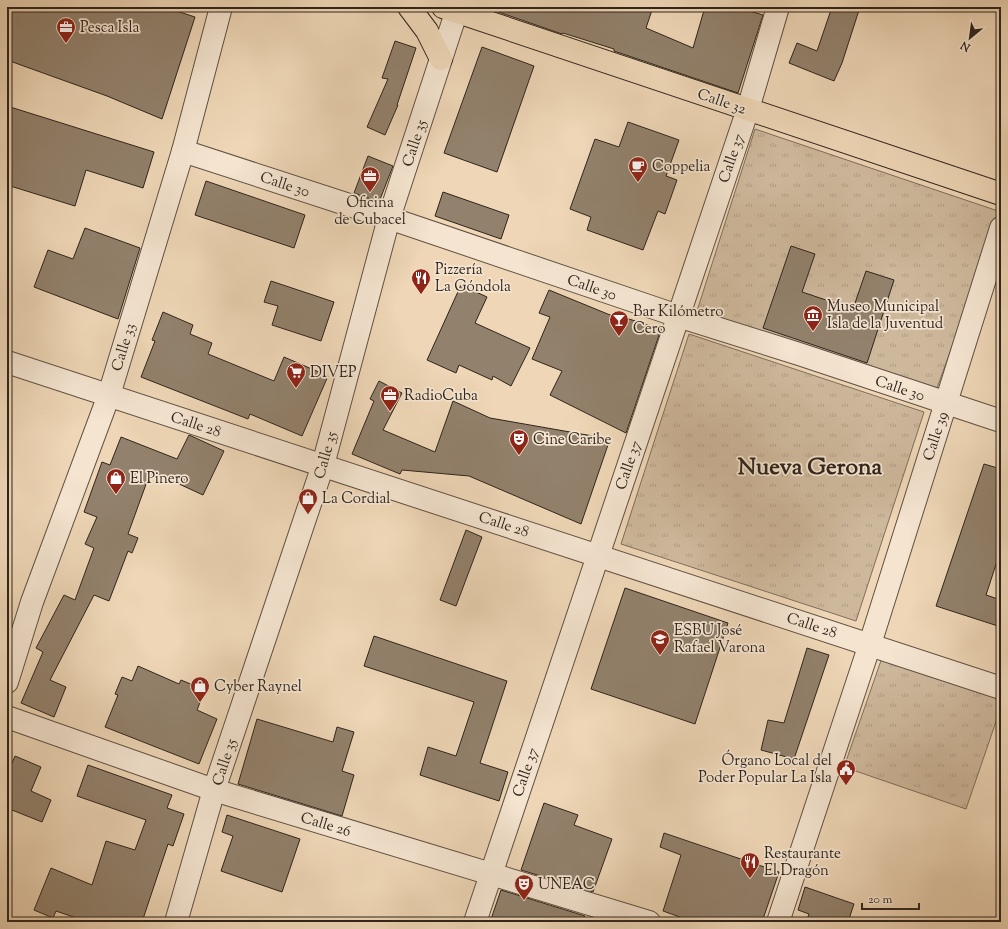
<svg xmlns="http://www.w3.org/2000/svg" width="1008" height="929" font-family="'Sorts Mill Goudy',serif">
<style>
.park{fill:url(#park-tufts);stroke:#7e6e5c}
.building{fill:#92816c;stroke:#2f241c}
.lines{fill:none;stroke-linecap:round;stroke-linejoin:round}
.minor-casing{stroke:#5f5042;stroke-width:24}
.major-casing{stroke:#2f241c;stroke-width:24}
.minor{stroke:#f4e4d0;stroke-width:22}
.major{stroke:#eed6b6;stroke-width:22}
.labels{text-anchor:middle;stroke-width:3.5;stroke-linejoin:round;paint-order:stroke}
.poi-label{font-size:15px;fill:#2f241c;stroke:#f4e4d0;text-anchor:start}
.street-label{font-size:15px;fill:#2f241c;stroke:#f4e4d0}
.town-label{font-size:23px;font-weight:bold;fill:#2f241c;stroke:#f4e4d0}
</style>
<defs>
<pattern id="park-tufts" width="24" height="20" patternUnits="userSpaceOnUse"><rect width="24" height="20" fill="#ceb89c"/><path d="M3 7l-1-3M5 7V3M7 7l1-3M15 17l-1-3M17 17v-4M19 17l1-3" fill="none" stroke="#b19e86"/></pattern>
</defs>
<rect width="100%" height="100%" fill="#eed6b6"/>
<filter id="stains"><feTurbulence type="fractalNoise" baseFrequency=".005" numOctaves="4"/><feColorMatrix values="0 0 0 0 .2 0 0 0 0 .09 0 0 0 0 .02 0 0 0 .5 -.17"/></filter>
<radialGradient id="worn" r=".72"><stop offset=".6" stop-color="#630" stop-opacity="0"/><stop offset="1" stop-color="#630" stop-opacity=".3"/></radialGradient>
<g class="park">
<polygon points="755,129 1001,212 937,388 697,311"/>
<polygon points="689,334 924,412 856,621 621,544"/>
<polygon points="885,649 1001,694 1001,707 966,809 844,767"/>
</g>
<g class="building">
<polygon points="7,7 164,7 195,17 162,119 107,96 7,60"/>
<polygon points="484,7 653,7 646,28 693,48 705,7 736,7 763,15 738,93 614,51 614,49 563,33 562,34"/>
<polygon points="832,7 860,7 842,63 834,81 789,63 797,43 817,51"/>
<polygon points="395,41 416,48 397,105 398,105 385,135 367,127 388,79 382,78"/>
<polygon points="482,47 534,66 497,172 444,153"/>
<polygon points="7,106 154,152 143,188 86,170 75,206 7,185"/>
<polygon points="628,122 679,140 666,176 677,180 665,214 658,211 643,250 587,230 591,217 570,209 595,139 619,147"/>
<polygon points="368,156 393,166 379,202 354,193"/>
<polygon points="206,181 305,215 294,248 195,215"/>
<polygon points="443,192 509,215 501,239 435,216"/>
<polygon points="85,228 140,248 118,319 34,287 48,250 73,259"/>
<polygon points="791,246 815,254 802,292 853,309 866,271 894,280 867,363 763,328"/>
<polygon points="271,281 334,302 321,341 272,325 278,306 264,302"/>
<polygon points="461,285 487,297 475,323 530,348 511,386 493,376 492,380 459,365 456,373 427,360"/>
<polygon points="549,290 615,317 616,315 661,329 626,433 550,395 562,371 532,359 550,317 539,313"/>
<polygon points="163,312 193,325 190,334 212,343 208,354 274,381 284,357 328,376 302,436 250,414 248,419 141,377 155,341 152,340"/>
<polygon points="379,381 402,393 383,430 435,452 453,401 490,418 610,439 581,524 469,476 402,470 400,474 352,454 374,401 370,399"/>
<polygon points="189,435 224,451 203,495 153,472 151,476 149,476 128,534 138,538 132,553 128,551 109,601 94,595 50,680 66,687 54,717 21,703 43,652 36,648 64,595 75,600 94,548 85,544 97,517 84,512 102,462 110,465 121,437 177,459"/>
<polygon points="984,464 1001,469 1001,549 986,595 1001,600 1001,627 936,606"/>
<polygon points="466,530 482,537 456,606 440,600"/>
<polygon points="625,588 728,623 695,724 591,689"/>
<polygon points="374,636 507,681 480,763 508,772 499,801 420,775 428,747 456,756 474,702 364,666"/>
<polygon points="807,648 829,655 794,759 761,750 768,720 784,723"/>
<polygon points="138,666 179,684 181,680 205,690 197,710 217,719 199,764 105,727 118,695 115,694 122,677 132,681"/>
<polygon points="257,719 333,742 337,727 354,732 342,771 354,775 342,816 238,784"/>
<polygon points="15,756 41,767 31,791 51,800 42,822 7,808 7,775"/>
<polygon points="88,765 172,795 167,808 184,814 173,846 168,844 142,922 88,922 56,911 53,918 34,910 51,868 92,885 106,841 135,850 146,820 77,796"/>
<polygon points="544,803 578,815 574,825 612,839 593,892 521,870"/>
<polygon points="227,815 300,839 282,892 221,871 233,836 222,832"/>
<polygon points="664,833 779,872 762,922 694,922 663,911 681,855 660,847"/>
<polygon points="805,887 854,904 848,922 806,922 809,914 798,910"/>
<polygon points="501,890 585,916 582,922 490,922"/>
</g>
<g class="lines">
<defs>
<g id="minor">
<polyline points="183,151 389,218 678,316 799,354 1001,421"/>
<polyline points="7,362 1001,688"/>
<polyline points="7,682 32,602 109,395 183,151 221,7"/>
<polyline points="7,717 214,790 649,922"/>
<polyline points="176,922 214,790 323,465 389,218 458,7"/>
<polyline points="475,922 748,109 778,7"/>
<polyline points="778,922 870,644 1001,228"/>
</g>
<g id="major">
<polyline points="409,7 427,31 441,59"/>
<polyline points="443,7 1001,194"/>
</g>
</defs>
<use href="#minor" class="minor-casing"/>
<use href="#major" class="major-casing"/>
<use href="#minor" class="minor"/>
<use href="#major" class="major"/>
</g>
<defs>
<symbol id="office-pin" viewBox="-11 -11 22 30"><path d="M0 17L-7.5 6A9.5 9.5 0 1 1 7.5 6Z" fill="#8f2418" stroke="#f4e4d0"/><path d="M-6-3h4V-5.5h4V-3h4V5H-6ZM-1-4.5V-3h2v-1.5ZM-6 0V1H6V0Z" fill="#fff"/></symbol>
<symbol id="cafe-pin" viewBox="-11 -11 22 30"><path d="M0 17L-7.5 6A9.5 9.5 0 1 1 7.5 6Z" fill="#8f2418" stroke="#f4e4d0"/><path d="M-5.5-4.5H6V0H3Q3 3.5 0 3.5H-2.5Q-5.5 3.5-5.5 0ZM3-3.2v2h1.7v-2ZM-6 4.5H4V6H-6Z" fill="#fff"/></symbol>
<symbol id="restaurant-pin" viewBox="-11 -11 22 30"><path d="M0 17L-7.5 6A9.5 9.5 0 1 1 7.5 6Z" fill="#8f2418" stroke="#f4e4d0"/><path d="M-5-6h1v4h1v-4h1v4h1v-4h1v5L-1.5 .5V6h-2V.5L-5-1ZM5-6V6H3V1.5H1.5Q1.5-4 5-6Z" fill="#fff"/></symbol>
<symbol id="museum-pin" viewBox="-11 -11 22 30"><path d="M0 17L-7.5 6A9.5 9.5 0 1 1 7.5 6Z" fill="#8f2418" stroke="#f4e4d0"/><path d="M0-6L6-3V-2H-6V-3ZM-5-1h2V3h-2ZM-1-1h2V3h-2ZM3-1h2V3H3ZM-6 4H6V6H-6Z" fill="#fff"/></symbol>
<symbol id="bar-pin" viewBox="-11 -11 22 30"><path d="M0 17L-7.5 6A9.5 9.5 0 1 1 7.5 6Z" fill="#8f2418" stroke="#f4e4d0"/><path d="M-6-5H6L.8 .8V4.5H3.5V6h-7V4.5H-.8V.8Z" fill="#fff"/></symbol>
<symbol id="supermarket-pin" viewBox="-11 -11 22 30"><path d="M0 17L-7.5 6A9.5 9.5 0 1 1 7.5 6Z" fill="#8f2418" stroke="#f4e4d0"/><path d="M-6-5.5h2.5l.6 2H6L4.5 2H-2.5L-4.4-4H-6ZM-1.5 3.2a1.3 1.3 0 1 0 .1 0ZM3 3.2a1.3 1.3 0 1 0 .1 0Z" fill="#fff"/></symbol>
<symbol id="theatre-pin" viewBox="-11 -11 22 30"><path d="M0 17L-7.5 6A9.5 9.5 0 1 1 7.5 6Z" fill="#8f2418" stroke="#f4e4d0"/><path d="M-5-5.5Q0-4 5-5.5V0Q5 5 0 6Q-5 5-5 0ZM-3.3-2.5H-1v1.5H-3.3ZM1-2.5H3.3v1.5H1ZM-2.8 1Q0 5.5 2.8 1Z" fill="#fff"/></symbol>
<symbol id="shop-pin" viewBox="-11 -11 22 30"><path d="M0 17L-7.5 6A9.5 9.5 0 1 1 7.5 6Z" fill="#8f2418" stroke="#f4e4d0"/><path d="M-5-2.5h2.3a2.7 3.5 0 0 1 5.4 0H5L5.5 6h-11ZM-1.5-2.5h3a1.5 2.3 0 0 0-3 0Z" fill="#fff"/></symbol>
<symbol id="school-pin" viewBox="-11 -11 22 30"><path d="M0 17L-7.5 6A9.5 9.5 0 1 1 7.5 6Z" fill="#8f2418" stroke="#f4e4d0"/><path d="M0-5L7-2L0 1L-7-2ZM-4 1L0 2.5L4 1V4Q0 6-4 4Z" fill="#fff"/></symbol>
<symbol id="civic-pin" viewBox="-11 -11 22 30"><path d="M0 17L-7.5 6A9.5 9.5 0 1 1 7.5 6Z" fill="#8f2418" stroke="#f4e4d0"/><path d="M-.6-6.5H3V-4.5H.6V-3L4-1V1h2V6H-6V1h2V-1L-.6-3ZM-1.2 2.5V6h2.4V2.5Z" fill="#fff"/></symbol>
</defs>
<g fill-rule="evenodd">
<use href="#office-pin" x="55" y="16" width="22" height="30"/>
<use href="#cafe-pin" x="627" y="155" width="22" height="30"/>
<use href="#office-pin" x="359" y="165" width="22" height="30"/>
<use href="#restaurant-pin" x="410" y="267" width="22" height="30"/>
<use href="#museum-pin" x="802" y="304" width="22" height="30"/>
<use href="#bar-pin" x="608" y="309" width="22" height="30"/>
<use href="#supermarket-pin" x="285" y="361" width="22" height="30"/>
<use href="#office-pin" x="379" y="384" width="22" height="30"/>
<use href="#theatre-pin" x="508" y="428" width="22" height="30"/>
<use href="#shop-pin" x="105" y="467" width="22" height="30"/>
<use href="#shop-pin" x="297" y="487" width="22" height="30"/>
<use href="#school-pin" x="649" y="628" width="22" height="30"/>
<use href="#shop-pin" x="189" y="675" width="22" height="30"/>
<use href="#civic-pin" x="835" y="758" width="22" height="30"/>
<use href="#restaurant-pin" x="739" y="851" width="22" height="30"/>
<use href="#theatre-pin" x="513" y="873" width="22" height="30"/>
</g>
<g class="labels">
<g class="poi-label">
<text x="80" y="32">Pesca Isla</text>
<text x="652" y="171">Coppelia</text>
<text x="370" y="207" text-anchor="middle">Oficina<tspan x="370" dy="17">de Cubacel</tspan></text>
<text x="435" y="274">Pizzería<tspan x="435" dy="17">La Góndola</tspan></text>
<text x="827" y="311">Museo Municipal<tspan x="827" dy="17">Isla de la Juventud</tspan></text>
<text x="633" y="316">Bar Kilómetro<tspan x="633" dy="17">Cero</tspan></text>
<text x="310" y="377">DIVEP</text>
<text x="404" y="400">RadioCuba</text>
<text x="533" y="444">Cine Caribe</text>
<text x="130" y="483">El Pinero</text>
<text x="322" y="503">La Cordial</text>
<text x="674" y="635">ESBU José<tspan x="674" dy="17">Rafael Varona</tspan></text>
<text x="214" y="691">Cyber Raynel</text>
<text x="832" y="765" text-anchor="end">Órgano Local del<tspan x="832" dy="17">Poder Popular La Isla</tspan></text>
<text x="764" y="858">Restaurante<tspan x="764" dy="17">El Dragón</tspan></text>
<text x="538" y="889">UNEAC</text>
</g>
<g class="street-label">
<text transform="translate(722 101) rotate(19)" y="5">Calle 32</text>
<text transform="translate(414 143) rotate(-72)" y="5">Calle 35</text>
<text transform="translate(731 158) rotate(-71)" y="5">Calle 37</text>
<text transform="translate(285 184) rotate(18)" y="5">Calle 30</text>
<text transform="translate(592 287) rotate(19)" y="5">Calle 30</text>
<text transform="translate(123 347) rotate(-73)" y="5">Calle 33</text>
<text transform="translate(900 388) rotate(18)" y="5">Calle 30</text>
<text transform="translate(196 424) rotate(18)" y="5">Calle 28</text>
<text transform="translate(935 436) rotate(-72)" y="5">Calle 39</text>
<text transform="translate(325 455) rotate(-74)" y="5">Calle 35</text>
<text transform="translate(628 465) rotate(-71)" y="5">Calle 37</text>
<text transform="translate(504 524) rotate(18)" y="5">Calle 28</text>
<text transform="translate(812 625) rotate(18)" y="5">Calle 28</text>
<text transform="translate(224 762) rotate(-72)" y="5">Calle 35</text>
<text transform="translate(525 772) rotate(-71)" y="5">Calle 37</text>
<text transform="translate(326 824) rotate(17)" y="5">Calle 26</text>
</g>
<g class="town-label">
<text x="810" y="474">Nueva Gerona</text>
</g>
</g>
<rect width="1008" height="929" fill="none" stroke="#eed6b6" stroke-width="24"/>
<rect x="8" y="8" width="992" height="913" fill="none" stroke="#2f241c" stroke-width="2"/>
<rect x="12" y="12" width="984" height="905" fill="none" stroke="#2f241c"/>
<g transform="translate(970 38) rotate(209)" stroke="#f4e4d0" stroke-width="3" paint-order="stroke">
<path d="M0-3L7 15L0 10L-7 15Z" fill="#2f241c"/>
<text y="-6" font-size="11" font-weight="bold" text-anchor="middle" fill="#2f241c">N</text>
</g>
<path d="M862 903v6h57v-6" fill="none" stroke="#2f241c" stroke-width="2"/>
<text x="868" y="903" font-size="12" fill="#2f241c" stroke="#f4e4d0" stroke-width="3" paint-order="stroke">20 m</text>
<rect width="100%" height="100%" filter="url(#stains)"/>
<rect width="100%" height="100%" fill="url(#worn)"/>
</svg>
